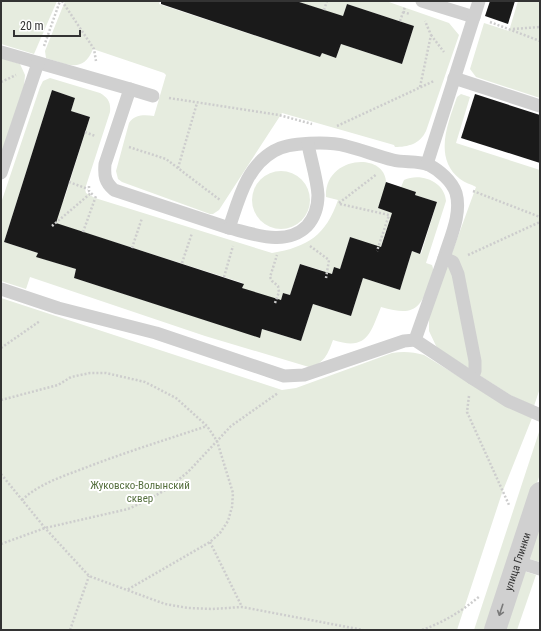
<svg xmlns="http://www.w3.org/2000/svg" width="541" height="631" font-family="'Roboto Condensed',sans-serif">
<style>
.green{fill:#e6ecdf}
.building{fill:#1a1a1a}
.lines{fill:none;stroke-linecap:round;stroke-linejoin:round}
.path{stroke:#cdcdcd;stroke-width:2.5;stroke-dasharray:2 2;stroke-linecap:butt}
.lane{stroke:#d0d0d0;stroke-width:13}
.street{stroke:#d0d0d0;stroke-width:22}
.oneway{stroke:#7a7a7a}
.labels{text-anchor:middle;stroke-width:4;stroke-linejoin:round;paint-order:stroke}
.park-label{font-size:11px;fill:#56703f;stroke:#fff}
.street-label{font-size:11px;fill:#333;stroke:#fff}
</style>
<rect width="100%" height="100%" fill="#fff"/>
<g class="green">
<polygon points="1,1 57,1 34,54 1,44"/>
<path d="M65,1H160L159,4L320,57L322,53L336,58L341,44L402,64L414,26L347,4L343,17L296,1H386L449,23L459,35L426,131C420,144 408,147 395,147L394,145L282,113L219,210L213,214H210L122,182L118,179L116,171L129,123C135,114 145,115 154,116L166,75L164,73L93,49C83,74 67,64 46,58L45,51Z"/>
<polygon points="518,1 540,1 540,98 476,77 470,69 484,23 509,31"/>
<polygon points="1,58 20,64 25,75 24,86 1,155"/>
<path d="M50,78L100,93C108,98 111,102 110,112L85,189L86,193L95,198L272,253C308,247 326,235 338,200L326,197C324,157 383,151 386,181C387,189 381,200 378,208L392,213L379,252L350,237L340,269L334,267L330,279L322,276L324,271L300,264L290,295L283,293L279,305L242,288L243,283L70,228L50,225L58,199L64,200L90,117L71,111L75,98L52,90L4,242L38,253L37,257L76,269L74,278L259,337L262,329L301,341L313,304L351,316L363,278L400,290L412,251L421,254L437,202L415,195L416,192L401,187L404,180C421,172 445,182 446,201L426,263L432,265C435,272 431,277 429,284C419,313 410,315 381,307C370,334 367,351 333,340C328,354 324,364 309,367L205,336L30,277L26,289L1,281V203L40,87L43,81Z"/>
<path d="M461,94L470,97L456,143L540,170V388L534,406L512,396L437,348L429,331V316L476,187C471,184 465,183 460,179C433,158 448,123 457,97Z"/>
<circle cx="281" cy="200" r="29"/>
<path d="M1,298L282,390L296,388L392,353C404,351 413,352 424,355L479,389L532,418L502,493L457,630H1Z"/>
<polygon points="540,429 540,474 489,630 474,630"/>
<polygon points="540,516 540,562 526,558"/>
<polygon points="521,570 536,575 517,630 501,630"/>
</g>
<g class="building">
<polygon points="161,1 296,1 343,16 347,4 414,26 402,64 341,44 336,58 322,53 320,57 161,4"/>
<polygon points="490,1 515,1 508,24 485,16"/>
<polygon points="52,90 75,98 71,111 90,117 56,223 244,284 242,288 281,300 283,293 290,295 300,264 332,274 334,267 340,269 350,237 381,247 392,213 378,208 386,182 416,192 415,195 437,202 420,254 412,251 400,290 363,278 351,316 313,304 301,341 262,329 260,338 74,278 76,269 36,257 38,253 4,242"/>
<polygon points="475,94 540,115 540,163 461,138"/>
</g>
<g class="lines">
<g class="path">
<polyline points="62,1 94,49 96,61"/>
<polyline points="324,10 327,1"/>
<polyline points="403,12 410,14"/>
<polyline points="400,21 405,7"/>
<polyline points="490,22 540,41"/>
<polyline points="513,29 540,27"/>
<polyline points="431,35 444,52"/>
<polyline points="44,46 60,1"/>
<polyline points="1,82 16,75"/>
<polyline points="420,87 431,35 425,21"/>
<polyline points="169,98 279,115 312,124"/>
<polyline points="337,126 434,81"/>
<polyline points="85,132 95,136"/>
<polyline points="129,147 166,159 220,200"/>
<polyline points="178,168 197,103"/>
<polyline points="69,182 88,189"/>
<polyline points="89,186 89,191 93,195"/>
<polyline points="473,191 540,217"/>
<polyline points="339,203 377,174"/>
<polyline points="340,204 389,215 377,251"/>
<polyline points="52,226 91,193"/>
<polyline points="83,232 96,196"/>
<polyline points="310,246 329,260 326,278"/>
<polyline points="132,248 142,218"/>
<polyline points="468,255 540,222"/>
<polyline points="182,263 192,233"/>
<polyline points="224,277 233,246"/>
<polyline points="275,303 279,292 278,286 272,281 270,277 277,255"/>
<polyline points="1,348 40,321"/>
<polyline points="469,396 467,412 509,505"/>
<polyline points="1,400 58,385 71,377 90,373 106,373 145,382 176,398 207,426 217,441 233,493 232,507 228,521 220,533 210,542 127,590"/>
<polyline points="1,474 45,528 89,576 165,604 188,608 212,609 242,607 363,630"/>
<path d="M22,500C39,484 61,477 82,469C123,453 165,440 207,426"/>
<polyline points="210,542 242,607"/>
<polyline points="1,544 45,528 128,509 148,500 167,489 188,472 231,426 278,393"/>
<polyline points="70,630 89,576"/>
<path d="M422,630C444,622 462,611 480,596"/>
</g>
<g class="lane">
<polyline points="422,1 474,17"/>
<path d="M1,52L130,89L105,164C104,176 105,182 114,190L229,228C239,199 246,167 274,151C289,142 329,141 346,146C362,150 377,156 393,160C404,163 418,160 429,165C439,170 452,181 456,193C462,214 450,238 444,258L453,262L458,274L475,361V371L472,378L508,401L540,415"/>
<polyline points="454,78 540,106"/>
<polyline points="130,89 153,96"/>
<polyline points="427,164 479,1"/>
<polyline points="1,173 38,63"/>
<path d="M229,228C254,234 286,247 307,226C315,217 318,207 318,195C317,178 311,161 308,144"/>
<polyline points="1,289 58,308 156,333 284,376 304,375 404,341 415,340 472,378"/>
<polyline points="415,340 444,258"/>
<polyline points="517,562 540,569"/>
</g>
<path class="street" id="s1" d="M495,630L540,493"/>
</g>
<defs><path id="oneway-shaft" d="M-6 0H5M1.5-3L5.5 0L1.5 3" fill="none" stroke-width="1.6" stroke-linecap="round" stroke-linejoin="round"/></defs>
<use class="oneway" href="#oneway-shaft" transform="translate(501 610) rotate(108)"/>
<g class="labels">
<g class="park-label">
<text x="140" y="489">Жуковско-Волынский<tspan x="140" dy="13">сквер</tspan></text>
</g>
<g class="street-label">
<text dy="4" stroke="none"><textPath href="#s1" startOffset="72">улица Глинки</textPath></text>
</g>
</g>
<rect width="541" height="631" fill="none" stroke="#333333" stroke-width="4"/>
<path d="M14 30v6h66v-6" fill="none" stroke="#333333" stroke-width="2"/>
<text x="20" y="30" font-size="12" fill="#333333" stroke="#ffffff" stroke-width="3" paint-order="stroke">20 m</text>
</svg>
